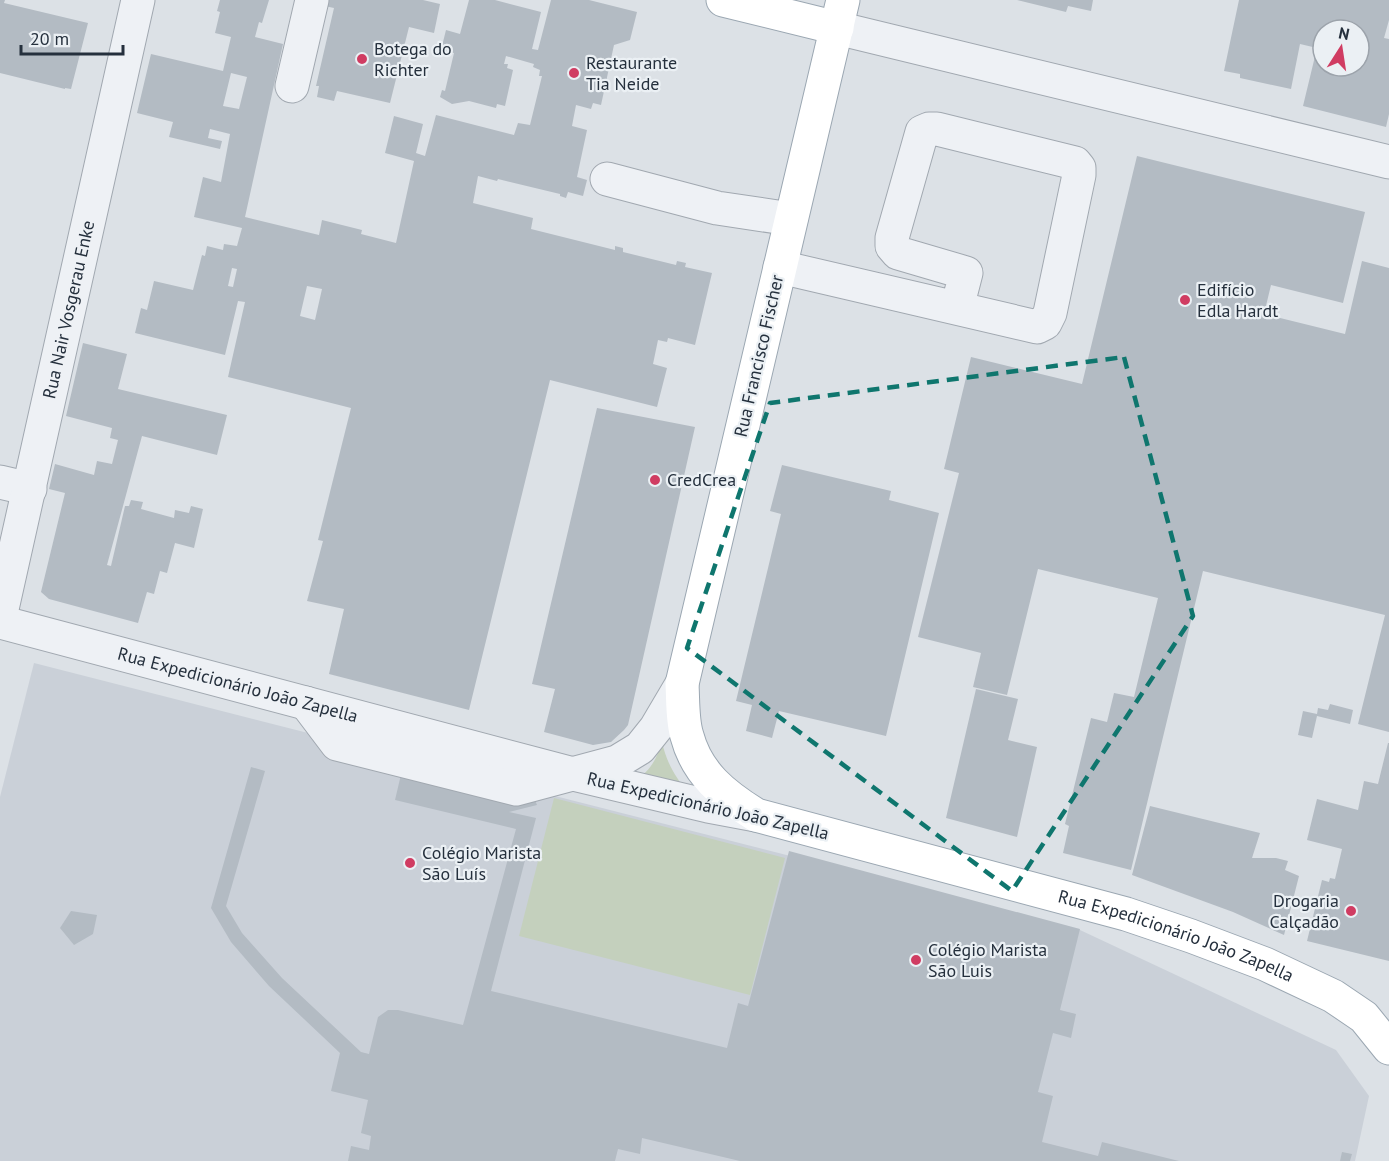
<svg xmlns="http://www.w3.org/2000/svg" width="1389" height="1161" font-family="'PT Sans',sans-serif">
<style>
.built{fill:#cad0d8}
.green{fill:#c4d0bd}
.building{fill:#b3bbc3;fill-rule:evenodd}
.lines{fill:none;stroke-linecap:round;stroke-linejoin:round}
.minor-casing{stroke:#a1a8b0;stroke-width:35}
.major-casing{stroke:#9ba7b2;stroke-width:35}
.minor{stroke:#eef1f5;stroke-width:33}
.major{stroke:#fff;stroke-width:33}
.marked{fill:none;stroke:#0f766e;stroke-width:4.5;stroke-dasharray:12 8;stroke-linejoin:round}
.poi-dot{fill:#d03c62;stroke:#ebf0f4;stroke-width:2}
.labels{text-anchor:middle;stroke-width:4.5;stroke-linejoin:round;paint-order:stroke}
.poi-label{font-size:18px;fill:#25303d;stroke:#ebf0f4;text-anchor:start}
.street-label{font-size:18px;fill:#25303d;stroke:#ebf0f4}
</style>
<rect width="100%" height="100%" fill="#dce1e6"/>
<polygon class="built" points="34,663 1080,930 1336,1050 1369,1096 1355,1161 0,1161 0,797"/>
<g class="green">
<path d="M662,742C667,764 675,776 689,794L635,781C651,770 656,760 662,742Z"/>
<polygon points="554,798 785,858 750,995 519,936"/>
</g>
<g class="building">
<polygon points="0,0 5,0 4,3 88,23 71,89 65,88 65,89 0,73"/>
<path d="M220,0H269L262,23L259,22L255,37L283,44L245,217L319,235L322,220L362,230L361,234L396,243L414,161L385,153L394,116L423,124L416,153L425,156L436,115L514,135L518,123L530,125L542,76H539L540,70L533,67L534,64L506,56L504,64H508L507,68L513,70L505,106L497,104L496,108L469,101L452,104L440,97L442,90L445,91L454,53L441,50L446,30L460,34L469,0H495L541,12L532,49L538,50L551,0H589L637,12L630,40L614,45L601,105L593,103L591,109L576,105L572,126L587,130L577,177L587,180L583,196L568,192L566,198L560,196V194L498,179L497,181L478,176L473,203L533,218L531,229L615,250V246L623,248V252L676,265L677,261L686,263L685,267L712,273L695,345L668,338L667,342L658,340L653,364L667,368L657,407L550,380L469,710L329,674L344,609L307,601L323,541L318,540L351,408L228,377L245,302L238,301L225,355L135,333L141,308L147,310L154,281L193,290L202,255L205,256L207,246L223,250L224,244L237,246L242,228L194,217L203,177L221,182L230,134L210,129L208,138L222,141L220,149L169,137L173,122L137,113L151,54L223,71L231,37L215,33L220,12L217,11ZM231,73L247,77L239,109L223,106ZM232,268L237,269L233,287L228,286ZM307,286L322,289L315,320L300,316Z"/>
<polygon points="321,0 423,0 440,4 434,33 409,27 390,103 337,91 334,101 317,97 319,86 316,86 334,8 320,5"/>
<polygon points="1017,0 1093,0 1091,11 1068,6 1066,12"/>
<path d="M1239,0H1389V20L1384,38L1389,39V114L1386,127L1303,106L1317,48L1300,44L1291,89L1240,78V74L1224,71ZM1323,30H1359V66H1323Z"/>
<polygon points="1137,156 1365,212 1343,303 1271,285 1264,314 1345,334 1362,261 1389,268 1389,732 1358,724 1385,615 1203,571 1131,870 1063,853 1069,826 1065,824 1091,718 1107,722 1114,693 1134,697 1158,598 1038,569 1007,695 973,687 981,653 918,637 959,473 944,469 971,357 1082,384"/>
<polygon points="83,343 127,354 118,389 227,415 217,455 142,436 107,565 111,566 125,506 129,506 131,500 143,502 141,509 174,518 175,510 189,513 191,506 203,509 194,548 175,543 167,573 160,571 154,594 147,592 138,623 49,599 41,592 65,493 49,489 55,464 94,475 97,461 112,464 118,440 110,438 112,428 66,416"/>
<polygon points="597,408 695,427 628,725 624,730 611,742 593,745 544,732 555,689 532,684"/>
<polygon points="782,465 891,491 889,500 939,513 886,736 779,711 772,738 746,731 752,705 736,701 781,514 770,511"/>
<polygon points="976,689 1018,699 1008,740 1037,747 1017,837 946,818"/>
<polygon points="1330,704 1353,710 1350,724 1317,716 1312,738 1298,735 1303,711 1317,714 1318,708 1328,710"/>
<polygon points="1388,743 1389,743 1389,961 1307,941 1322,880 1329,882 1330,878 1335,879 1342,849 1307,840 1317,799 1358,810 1364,781 1378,784"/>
<polygon points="403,766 535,800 537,805 509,812 536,818 491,991 727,1048 738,1003 748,1006 789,851 1080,929 1060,1010 1076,1014 1071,1038 1053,1033 1038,1092 1053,1096 1042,1142 1098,1156 1102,1142 1179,1161 740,1161 642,1138 640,1154 618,1149 615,1161 348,1161 351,1146 369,1150 371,1136 361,1133 368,1100 331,1091 340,1053 269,986 231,942 211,908 251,767 265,771 226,906 242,933 282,978 361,1052 369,1054 378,1017 388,1010 398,1010 463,1025 516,829 395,800"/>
<polygon points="1150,806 1260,833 1252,858 1276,858 1288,861 1285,870 1299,876 1284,935 1233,912 1132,875"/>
<polygon points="71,911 97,915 93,934 74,945 60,928"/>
<polygon points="1342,1152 1352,1154 1350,1161 1340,1161"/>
</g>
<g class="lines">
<defs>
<g id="minor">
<polyline points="837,28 1389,162"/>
<polyline points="292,86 312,0"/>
<polyline points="607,179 717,208 791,219"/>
<polyline points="780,267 1037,327 1045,323 1050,313 1079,175 1079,168 1075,163 937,129 929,129 922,132 892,238 892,246 898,253 966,273 957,308"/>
<polyline points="0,482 30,489"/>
<path id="s1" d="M0,618L138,0"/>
<path id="s2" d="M0,622L573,774L708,806L756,815"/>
<polyline points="306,703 337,744 516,789 617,762 640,748 656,728 682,684"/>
</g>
<g id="major">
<polyline points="723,0 837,28"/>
<path id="s3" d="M843,0L682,684C683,700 682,721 687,736C697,774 724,795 756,815L1126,914L1191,936L1265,964L1333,996L1364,1017L1389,1048"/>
</g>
</defs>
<use href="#minor" class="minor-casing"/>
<use href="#major" class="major-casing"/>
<use href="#minor" class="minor"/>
<use href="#major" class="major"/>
</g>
<path class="marked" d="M1124,357L1193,616L1012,891L687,648L770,403Z"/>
<g class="poi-dot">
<circle cx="362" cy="59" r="6"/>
<circle cx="574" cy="73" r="6"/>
<circle cx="1185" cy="300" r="6"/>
<circle cx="655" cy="480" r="6"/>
<circle cx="410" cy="863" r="6"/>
<circle cx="1351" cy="911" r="6"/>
<circle cx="916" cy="960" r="6"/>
</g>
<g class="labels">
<g class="poi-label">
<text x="374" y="55">Botega do<tspan x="374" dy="21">Richter</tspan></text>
<text x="586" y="69">Restaurante<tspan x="586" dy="21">Tia Neide</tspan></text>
<text x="1197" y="296">Edifício<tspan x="1197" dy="21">Edla Hardt</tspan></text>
<text x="667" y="486">CredCrea</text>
<text x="422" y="859">Colégio Marista<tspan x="422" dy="21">São Luís</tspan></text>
<text x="1339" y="907" text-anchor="end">Drogaria<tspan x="1339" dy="21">Calçadão</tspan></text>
<text x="928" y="956">Colégio Marista<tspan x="928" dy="21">São Luis</tspan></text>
</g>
<g class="street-label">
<text dy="6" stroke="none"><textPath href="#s1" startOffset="316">Rua Nair Vosgerau Enke</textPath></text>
<text transform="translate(759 356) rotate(-77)" y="6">Rua Francisco Fischer</text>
<text dy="6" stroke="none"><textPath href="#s2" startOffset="246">Rua Expedicionário João Zapella</textPath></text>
<text transform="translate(708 806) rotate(13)" y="6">Rua Expedicionário João Zapella</text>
<text dy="6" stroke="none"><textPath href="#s3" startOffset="1300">Rua Expedicionário João Zapella</textPath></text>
</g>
</g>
<g transform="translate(1341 48) rotate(12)"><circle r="28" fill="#ebf0f4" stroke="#9ca3ab" stroke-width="1.5"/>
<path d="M0-4.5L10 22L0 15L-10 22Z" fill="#d03c62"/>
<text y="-9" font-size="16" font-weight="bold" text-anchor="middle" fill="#25303d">N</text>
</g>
<path d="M21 45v9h102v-9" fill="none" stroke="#25303d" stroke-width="3"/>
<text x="30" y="45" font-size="18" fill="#25303d" stroke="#ebf0f4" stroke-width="4.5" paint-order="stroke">20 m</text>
</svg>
